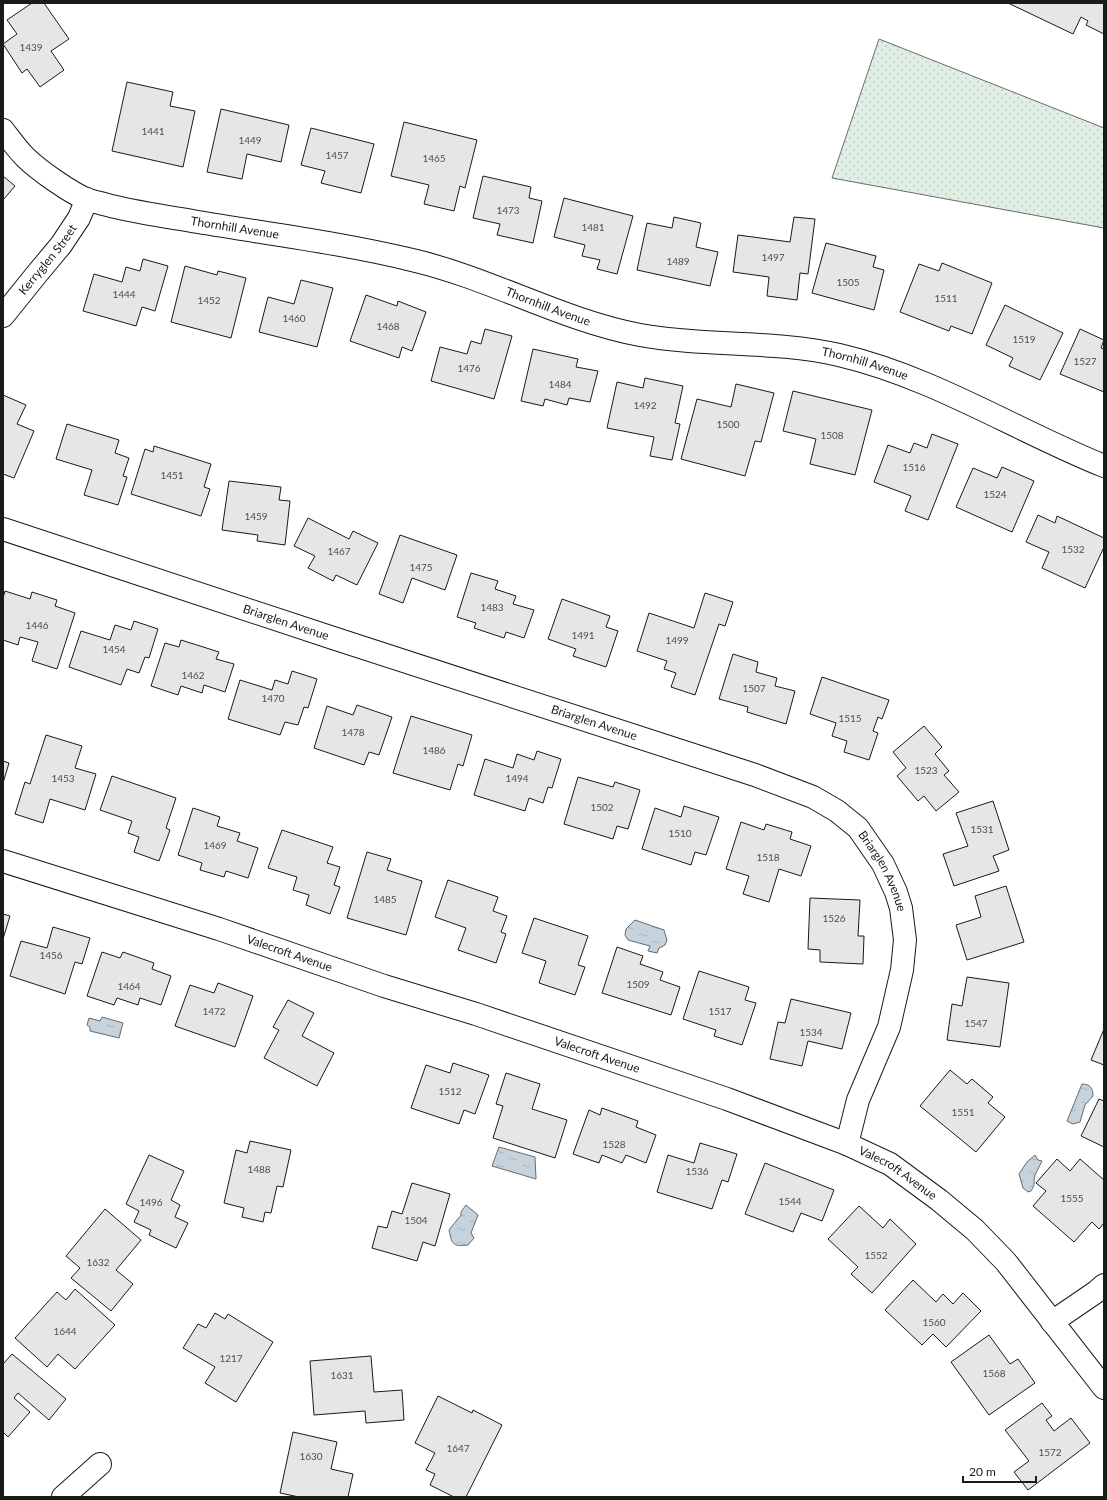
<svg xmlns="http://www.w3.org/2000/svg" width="1107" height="1500" font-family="Lato,sans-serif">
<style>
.grass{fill:url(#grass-dots);stroke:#6a6a6a}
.water{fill:url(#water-ripples);stroke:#6a6a6a}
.building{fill:#e6e6e6;stroke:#1a1a1a}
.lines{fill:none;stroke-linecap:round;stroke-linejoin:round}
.minor-casing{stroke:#1a1a1a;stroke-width:24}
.minor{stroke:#fff;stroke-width:22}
.labels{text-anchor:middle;stroke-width:3;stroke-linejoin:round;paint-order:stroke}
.number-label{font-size:10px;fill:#4d4d4d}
.street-label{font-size:12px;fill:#1a1a1a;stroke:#fff}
</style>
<defs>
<pattern id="grass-dots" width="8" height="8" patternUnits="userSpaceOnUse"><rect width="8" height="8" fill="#e0efe3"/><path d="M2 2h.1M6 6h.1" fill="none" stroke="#c0ccc2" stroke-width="1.8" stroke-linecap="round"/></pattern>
<pattern id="water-ripples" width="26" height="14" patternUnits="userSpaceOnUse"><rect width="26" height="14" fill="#c6d2dc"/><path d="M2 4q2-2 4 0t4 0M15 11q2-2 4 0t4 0" fill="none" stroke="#aab4bc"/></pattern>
</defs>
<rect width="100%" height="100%" fill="#fff"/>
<polygon class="grass" points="879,39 1104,128 1104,228 832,178"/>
<g class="water">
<polygon points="635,920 664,930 667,940 665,945 659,948 657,953 648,951 650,946 628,940 625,935 626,929"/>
<polygon points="102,1017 123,1023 119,1038 90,1031 90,1027 87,1025 89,1018 100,1021"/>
<path d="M1082,1084C1090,1084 1093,1088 1093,1096L1085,1105L1080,1122L1073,1124L1067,1121Z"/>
<polygon points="499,1147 535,1157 536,1179 492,1166"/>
<path d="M1035,1155L1038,1160L1042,1161C1040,1166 1037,1170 1035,1175C1033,1182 1036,1184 1031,1191L1028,1192L1023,1188L1019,1174L1027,1162Z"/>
<path d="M466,1205L478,1215L471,1233L474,1238L468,1245C452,1247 452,1244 449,1230L461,1215V1212Z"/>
</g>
<g class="building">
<polygon points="32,3 44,3 69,39 51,51 64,70 40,87 27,69 22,73 3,44 17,34 7,20"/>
<polygon points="1008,3 1104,3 1104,34 1086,25 1088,21 1081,17 1073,34"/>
<polygon points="127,82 173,92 170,106 195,111 183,167 112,151"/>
<polygon points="221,109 289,125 281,162 247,154 242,179 207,172"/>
<polygon points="404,122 477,140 465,188 460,186 454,211 424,204 429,185 391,176"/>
<polygon points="311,128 374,144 361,193 321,183 325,171 301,165"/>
<polygon points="3,176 15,186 3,200"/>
<polygon points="483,176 531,187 529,198 542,201 533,243 497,235 500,224 473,218"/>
<polygon points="564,198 633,216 617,274 597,269 600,260 582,256 585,245 554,237"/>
<polygon points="674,217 701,223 696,247 718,252 710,286 637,270 647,223 672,228"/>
<polygon points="794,217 815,219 808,274 800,273 797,300 767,296 769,277 733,272 738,235 790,242"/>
<polygon points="826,243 876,256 873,267 884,270 874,310 812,293"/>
<polygon points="143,259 168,266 155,311 142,307 136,326 83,311 94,274 122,282 126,267 140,271"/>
<polygon points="942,263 992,283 972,334 951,326 949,331 900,312 919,264 939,271"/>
<polygon points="185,266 217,275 218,271 246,278 231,338 171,322"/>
<polygon points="301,280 333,288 317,347 259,332 268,297 294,304"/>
<polygon points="366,295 397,306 398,301 426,312 412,351 402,347 399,358 350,341"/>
<polygon points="1005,305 1063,333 1040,380 1009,366 1013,358 986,345"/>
<polygon points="485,329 512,336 494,399 431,381 440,347 467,354 471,341 481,344"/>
<polygon points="1080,329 1104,340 1101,348 1104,349 1104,392 1060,374"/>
<polygon points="533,349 578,359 576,367 598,371 590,402 569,398 567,405 545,399 543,406 521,401"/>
<polygon points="645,378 683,386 675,423 680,424 672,460 650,456 654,437 607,428 617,382 643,388"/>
<polygon points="736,384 774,393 761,442 755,441 745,476 681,459 697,399 731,407"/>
<polygon points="793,391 872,410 855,475 810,464 816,439 783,431"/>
<polygon points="3,395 26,405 17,424 34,431 14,478 3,474"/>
<polygon points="67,424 119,440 115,453 129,458 123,476 127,477 118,505 84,495 92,470 56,459"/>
<polygon points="932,434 958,444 928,520 905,511 911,496 874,482 888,445 910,453 914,443 927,448"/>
<polygon points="154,446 211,464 204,487 210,489 201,516 131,494 145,449 153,452"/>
<polygon points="1002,467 1034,481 1012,532 956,507 973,468 997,478"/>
<polygon points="229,481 281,487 279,500 290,501 285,545 257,541 258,535 222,530"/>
<polygon points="1038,515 1055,523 1057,516 1104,538 1104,547 1085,588 1042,568 1049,552 1026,542"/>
<polygon points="308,518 349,539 353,531 378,543 357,585 336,575 333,581 308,568 315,556 294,546"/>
<polygon points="400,535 457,555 445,590 412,578 403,603 379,594"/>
<polygon points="471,573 498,581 495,589 516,596 513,604 534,610 524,638 506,632 504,638 474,628 476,623 457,617"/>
<polygon points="5,591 30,599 32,592 57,600 55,606 75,613 57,669 32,661 38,642 20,637 18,645 3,640 3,598"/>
<polygon points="705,593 733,602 725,626 719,624 695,695 671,687 676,673 664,669 667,661 637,651 649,613 694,628"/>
<polygon points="562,599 610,616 606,627 618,631 606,667 573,656 576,649 548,639"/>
<polygon points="134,621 158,629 149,658 145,657 139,673 127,669 121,685 69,667 81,631 110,640 115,625 131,630"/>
<polygon points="181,640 219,652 216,659 234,664 225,692 204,685 202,693 181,686 178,695 151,686 165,643 179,647"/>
<polygon points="733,654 758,662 756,672 777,678 775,686 795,691 786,724 747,712 748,707 719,699"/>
<polygon points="292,671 317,679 308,708 304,707 298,725 285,722 280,735 228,719 240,680 272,690 275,680 288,684"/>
<polygon points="822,677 889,700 882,719 878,717 873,731 878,733 869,760 844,752 847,741 832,736 836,723 810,714"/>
<polygon points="357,705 392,717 379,755 369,752 364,765 314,748 327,706 353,715"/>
<polygon points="411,716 472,735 463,766 458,764 450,790 393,773"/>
<polygon points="924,726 942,747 935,754 949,771 944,775 959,792 936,811 924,796 918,801 897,776 906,768 893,752"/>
<polygon points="46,735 82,746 75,768 96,774 85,810 50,799 43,823 15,814 25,782 30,784"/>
<polygon points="537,751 561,759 552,788 548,787 543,803 529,798 525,811 474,795 485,759 513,768 517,754 534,760"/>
<polygon points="3,761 9,763 3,783"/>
<polygon points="112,776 176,798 166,828 170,830 159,861 134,852 139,837 128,833 132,821 100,810"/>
<polygon points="578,777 613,787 615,782 640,790 628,829 617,826 613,839 564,824"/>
<polygon points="993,801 1009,850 993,856 999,871 954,886 943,854 968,846 956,813"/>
<polygon points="684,806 719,817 706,855 695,852 691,865 642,849 655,808 681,817"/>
<polygon points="193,808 220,817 217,826 240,833 237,841 258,848 248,878 226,871 224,877 200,870 202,863 178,855"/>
<polygon points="741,822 764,830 766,824 792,832 790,839 811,846 801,876 779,869 769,902 743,894 749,876 726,869"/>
<polygon points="282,830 333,847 327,863 340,867 334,885 340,887 330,914 306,905 309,895 293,890 297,877 268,868"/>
<polygon points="367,852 391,859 387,870 422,881 406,935 347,918"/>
<polygon points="448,880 498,897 493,911 507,916 501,932 506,934 496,963 458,950 466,928 435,917"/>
<polygon points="1006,886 1024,942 967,960 956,925 981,917 975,896"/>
<polygon points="810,898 860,900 858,936 864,936 863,964 820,962 820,950 808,949"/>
<polygon points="3,914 10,916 3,939"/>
<polygon points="534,918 588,936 578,965 585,967 575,995 539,983 546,961 522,953"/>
<polygon points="53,927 90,938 82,964 75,962 65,994 10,976 21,941 47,948"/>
<polygon points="617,947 643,956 640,964 663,972 660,980 680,987 671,1015 602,993"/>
<polygon points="102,952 120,958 123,952 154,963 152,969 171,976 161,1005 140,998 138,1005 117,998 114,1005 87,996"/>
<polygon points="699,971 749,987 745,1000 756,1003 742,1045 714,1036 716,1030 683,1019"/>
<polygon points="967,977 1009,983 1000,1047 947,1040 952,1004 962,1006"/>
<polygon points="218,983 253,996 235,1047 175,1026 190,985 214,993"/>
<polygon points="791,999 851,1013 842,1049 808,1041 802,1066 770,1059 778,1022 785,1023"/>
<polygon points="288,1000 314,1013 302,1036 334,1053 317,1086 264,1058 279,1030 273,1027"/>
<polygon points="1104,1029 1104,1065 1091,1060"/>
<polygon points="453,1063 489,1075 475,1114 464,1110 459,1124 411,1108 426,1065 450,1073"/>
<polygon points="950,1070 967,1084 972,1079 993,1097 988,1103 1005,1117 976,1152 920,1106"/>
<polygon points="506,1073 540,1084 532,1109 567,1120 555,1158 493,1138 503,1106 496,1104"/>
<polygon points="1099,1099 1104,1101 1104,1147 1081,1136"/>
<polygon points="602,1108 638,1121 636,1127 656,1135 646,1163 626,1155 622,1163 602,1155 599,1163 573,1154 589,1110 600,1115"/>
<polygon points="250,1141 291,1150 283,1187 277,1186 271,1213 265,1212 263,1222 242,1217 244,1208 224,1203 236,1150 247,1153"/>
<polygon points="700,1143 737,1154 728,1182 722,1180 712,1209 657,1192 668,1155 694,1163"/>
<polygon points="149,1155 184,1171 171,1200 180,1205 175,1217 188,1223 176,1248 149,1235 151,1230 134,1222 139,1211 126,1204"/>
<polygon points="1057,1159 1070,1171 1080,1159 1104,1180 1104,1223 1099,1229 1092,1222 1074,1242 1033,1206 1046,1191 1036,1183"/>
<polygon points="765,1163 834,1190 822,1221 801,1213 793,1232 745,1214"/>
<polygon points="412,1183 450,1194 435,1246 423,1242 417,1261 372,1248 378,1226 387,1228 392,1211 402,1214"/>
<polygon points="859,1206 883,1228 890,1219 916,1244 872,1293 851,1274 858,1267 828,1239"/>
<polygon points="105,1209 141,1240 116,1270 133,1284 111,1311 71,1278 80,1268 66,1256"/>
<polygon points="913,1280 936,1302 943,1294 953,1304 963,1293 981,1311 946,1347 933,1334 922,1345 885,1310"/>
<polygon points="75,1289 115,1325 75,1369 58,1354 47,1367 15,1338 57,1292 66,1300"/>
<polygon points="215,1313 225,1319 228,1314 273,1342 236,1402 205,1383 215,1367 183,1348 198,1324 206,1328"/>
<polygon points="989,1335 1010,1364 1018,1359 1035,1383 989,1415 951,1362"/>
<polygon points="12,1354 66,1399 49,1420 18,1393 14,1398 30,1412 8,1437 3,1432 3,1364"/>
<polygon points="371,1356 374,1392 402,1390 404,1420 366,1423 365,1411 314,1415 310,1361"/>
<polygon points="438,1396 472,1413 473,1410 502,1425 466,1497 454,1497 430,1485 435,1474 426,1470 435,1453 415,1443"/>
<polygon points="1042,1403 1052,1416 1046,1420 1054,1431 1071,1418 1090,1443 1028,1490 1014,1472 1029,1461 1005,1430"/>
<polygon points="293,1432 337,1442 331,1469 353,1474 348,1497 299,1497 280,1493"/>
</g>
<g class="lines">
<defs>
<g id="minor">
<path id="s1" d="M3,130C10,139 17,149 25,157C38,170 71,193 88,200C96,202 104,204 111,206C140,213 169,217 198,222C269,234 342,243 412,260C490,278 561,320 640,335C706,347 774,340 839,355C933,377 1015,430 1104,466"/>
<path id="s2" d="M3,316L36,275L61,245L79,218L87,199"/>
<path id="s3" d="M3,529L333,638L755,775L813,797L837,811L858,828L883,864L896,892L901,908L905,940L902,970L889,1027L858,1100L847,1144"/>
<path id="s4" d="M3,861L219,929L384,986L476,1014L727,1099L847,1144L890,1164L939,1200L975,1230L1006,1262L1104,1388"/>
<polyline points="1052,1322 1096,1292 1104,1285"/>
<polyline points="63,1497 100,1464"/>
</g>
</defs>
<use href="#minor" class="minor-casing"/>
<use href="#minor" class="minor"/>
</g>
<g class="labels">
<g class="number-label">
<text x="31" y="51">1439</text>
<text x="153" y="135">1441</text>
<text x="250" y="144">1449</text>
<text x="337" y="159">1457</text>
<text x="434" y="162">1465</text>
<text x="508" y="214">1473</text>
<text x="593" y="231">1481</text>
<text x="773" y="261">1497</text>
<text x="678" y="265">1489</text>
<text x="848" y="286">1505</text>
<text x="124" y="298">1444</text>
<text x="946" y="302">1511</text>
<text x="209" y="304">1452</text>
<text x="294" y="322">1460</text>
<text x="388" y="330">1468</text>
<text x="1024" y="343">1519</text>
<text x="1085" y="365">1527</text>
<text x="469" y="372">1476</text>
<text x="560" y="388">1484</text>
<text x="645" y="409">1492</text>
<text x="728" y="428">1500</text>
<text x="832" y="439">1508</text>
<text x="914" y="471">1516</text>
<text x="172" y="479">1451</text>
<text x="995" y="498">1524</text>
<text x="256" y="520">1459</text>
<text x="1073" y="553">1532</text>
<text x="339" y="555">1467</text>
<text x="421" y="571">1475</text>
<text x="492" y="611">1483</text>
<text x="37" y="629">1446</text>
<text x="583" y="639">1491</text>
<text x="677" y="644">1499</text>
<text x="114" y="653">1454</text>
<text x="193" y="679">1462</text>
<text x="754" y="692">1507</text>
<text x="273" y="702">1470</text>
<text x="850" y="722">1515</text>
<text x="353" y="736">1478</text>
<text x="434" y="754">1486</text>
<text x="926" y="774">1523</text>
<text x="63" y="782">1453</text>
<text x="517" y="782">1494</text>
<text x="602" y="811">1502</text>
<text x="982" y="833">1531</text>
<text x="680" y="837">1510</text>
<text x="215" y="849">1469</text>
<text x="768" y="861">1518</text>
<text x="385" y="903">1485</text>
<text x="834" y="922">1526</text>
<text x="51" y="959">1456</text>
<text x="638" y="988">1509</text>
<text x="129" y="990">1464</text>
<text x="214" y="1015">1472</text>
<text x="720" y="1015">1517</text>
<text x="976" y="1027">1547</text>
<text x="811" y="1036">1534</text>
<text x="450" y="1095">1512</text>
<text x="963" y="1116">1551</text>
<text x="614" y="1148">1528</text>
<text x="259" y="1173">1488</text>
<text x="697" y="1175">1536</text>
<text x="1072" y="1202">1555</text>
<text x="790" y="1205">1544</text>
<text x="151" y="1206">1496</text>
<text x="416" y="1224">1504</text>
<text x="876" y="1259">1552</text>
<text x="98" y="1266">1632</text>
<text x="934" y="1326">1560</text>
<text x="65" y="1335">1644</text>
<text x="231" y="1362">1217</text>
<text x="994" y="1377">1568</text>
<text x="342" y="1379">1631</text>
<text x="458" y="1452">1647</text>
<text x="1050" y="1456">1572</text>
<text x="311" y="1460">1630</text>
</g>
<g class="street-label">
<text dy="4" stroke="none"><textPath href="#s1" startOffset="261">Thornhill Avenue</textPath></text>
<text dy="4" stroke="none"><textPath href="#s2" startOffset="72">Kerryglen Street</textPath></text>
<text dy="4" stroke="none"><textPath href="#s1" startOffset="585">Thornhill Avenue</textPath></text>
<text dy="4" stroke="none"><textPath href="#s1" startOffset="909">Thornhill Avenue</textPath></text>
<text dy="4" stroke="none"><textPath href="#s3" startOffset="298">Briarglen Avenue</textPath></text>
<text dy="4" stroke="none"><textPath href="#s3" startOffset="622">Briarglen Avenue</textPath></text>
<text dy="4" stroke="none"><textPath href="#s3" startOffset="958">Briarglen Avenue</textPath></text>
<text dy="4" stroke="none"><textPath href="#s4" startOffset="301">Valecroft Avenue</textPath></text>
<text dy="4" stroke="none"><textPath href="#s4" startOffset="625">Valecroft Avenue</textPath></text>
<text dy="4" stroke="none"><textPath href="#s4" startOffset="949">Valecroft Avenue</textPath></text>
</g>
</g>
<rect width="1107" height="1500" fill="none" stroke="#1a1a1a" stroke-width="8"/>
<path d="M963 1476v6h73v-6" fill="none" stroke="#1a1a1a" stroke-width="2"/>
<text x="969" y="1476" font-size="12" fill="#1a1a1a" stroke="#ffffff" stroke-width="3" paint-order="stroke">20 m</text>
</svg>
